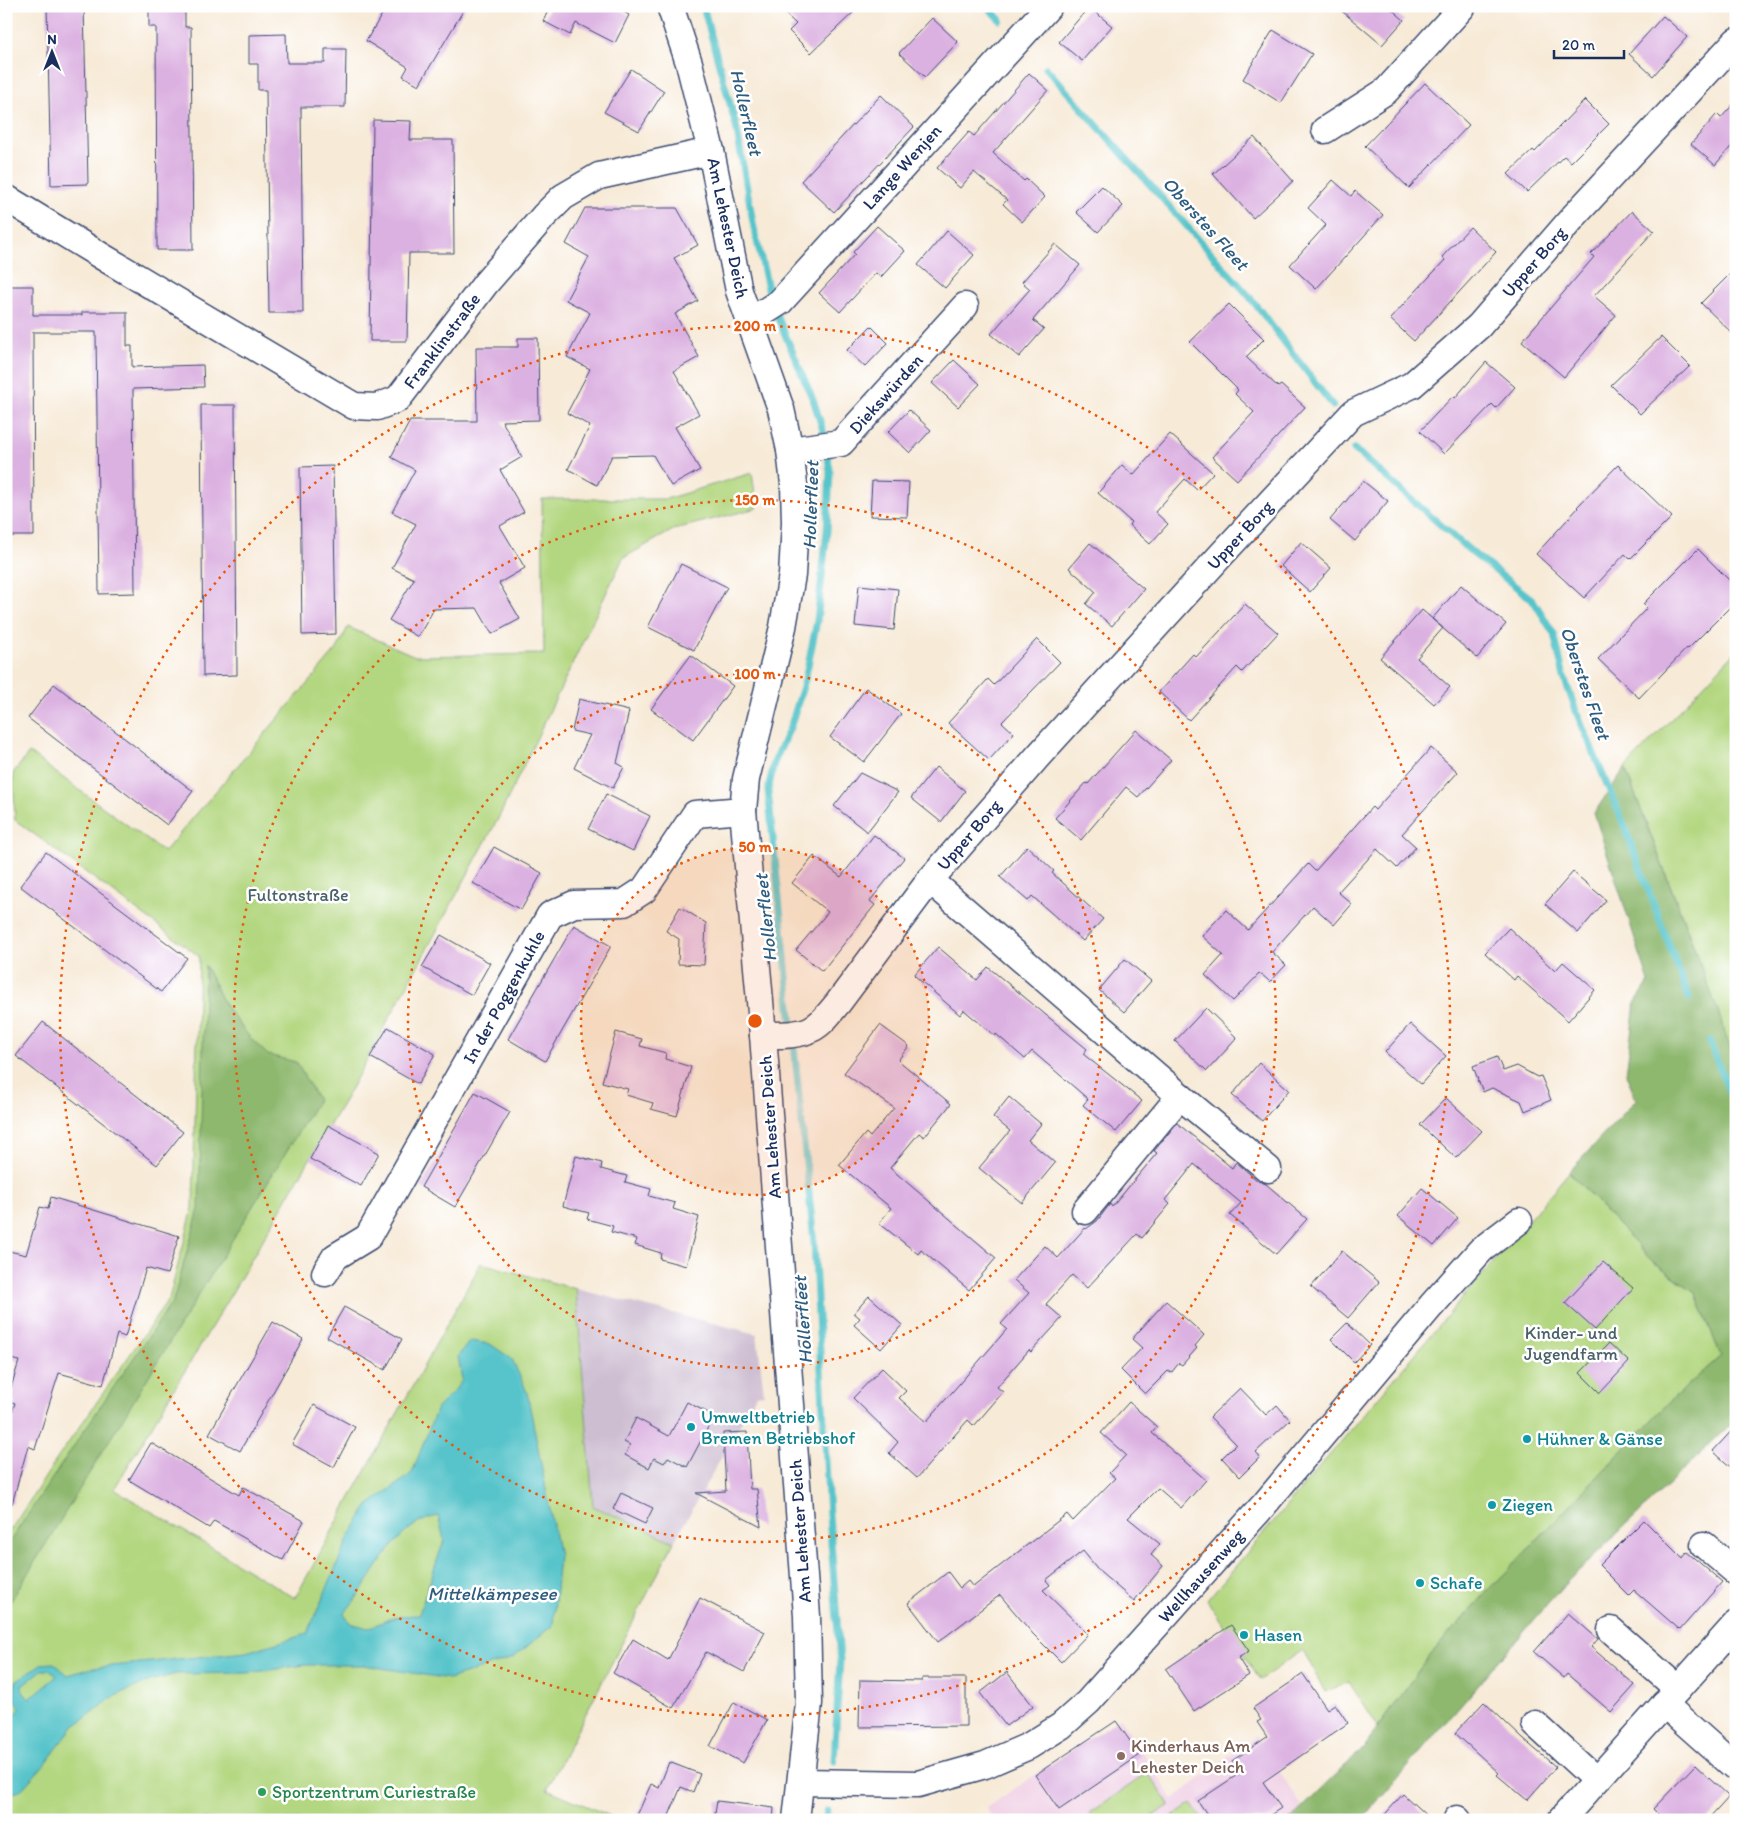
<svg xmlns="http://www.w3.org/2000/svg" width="1742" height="1826" font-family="Itim,sans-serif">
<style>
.built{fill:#f0d0e5}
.industrial{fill:#cebed2}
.green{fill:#b3d780;stroke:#67836f}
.forest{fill:#8eb86e;stroke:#547466}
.water{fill:#56c4ca;stroke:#387a94;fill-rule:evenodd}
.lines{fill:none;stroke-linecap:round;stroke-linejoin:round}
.stream{stroke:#56c4ca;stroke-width:7}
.building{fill:#dbb1e1}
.minor-casing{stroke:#3c4b70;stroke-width:29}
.minor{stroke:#fff;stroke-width:26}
.ring{fill:none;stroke:#e8590c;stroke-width:2.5;stroke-dasharray:2.5 5}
.culture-dot{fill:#0f9aa8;stroke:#fff;stroke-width:2}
.education-dot{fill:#8d6e63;stroke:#fff;stroke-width:2}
.leisure-dot{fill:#2e9e5b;stroke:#fff;stroke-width:2}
.labels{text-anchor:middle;stroke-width:5;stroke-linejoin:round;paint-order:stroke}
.street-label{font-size:18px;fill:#1b2f5e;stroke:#fff}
.park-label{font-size:18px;fill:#496168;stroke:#fff}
.culture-label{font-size:18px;fill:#0d838f;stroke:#fff;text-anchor:start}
.education-label{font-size:18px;fill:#785e54;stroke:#fff;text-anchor:start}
.leisure-label{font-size:18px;fill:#27864d;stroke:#fff;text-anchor:start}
.water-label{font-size:19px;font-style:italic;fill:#2d5c7e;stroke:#fff}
.centre{fill:#e8590c;stroke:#fff;stroke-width:2.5}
.ring-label{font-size:15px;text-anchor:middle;font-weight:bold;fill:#e8590c;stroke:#fff;stroke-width:5;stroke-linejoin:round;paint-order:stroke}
</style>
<rect width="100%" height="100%" fill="#fff"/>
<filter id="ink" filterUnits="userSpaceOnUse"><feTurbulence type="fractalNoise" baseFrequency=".02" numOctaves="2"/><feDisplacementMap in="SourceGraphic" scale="10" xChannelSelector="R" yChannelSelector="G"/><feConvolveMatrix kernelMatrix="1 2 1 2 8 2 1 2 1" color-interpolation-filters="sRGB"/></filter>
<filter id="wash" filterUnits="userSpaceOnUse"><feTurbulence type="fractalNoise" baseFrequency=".0096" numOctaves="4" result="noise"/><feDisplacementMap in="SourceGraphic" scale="20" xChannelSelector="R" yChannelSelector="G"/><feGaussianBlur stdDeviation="1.12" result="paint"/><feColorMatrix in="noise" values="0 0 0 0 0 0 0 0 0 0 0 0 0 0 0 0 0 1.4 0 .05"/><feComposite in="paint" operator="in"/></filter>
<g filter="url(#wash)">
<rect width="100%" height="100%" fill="#f7ead7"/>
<polygon class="built" points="1120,1718 1173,1799 1256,1736 1303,1807 1290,1820 993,1820 986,1808 1035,1775 1045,1790 1126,1736 1116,1721"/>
<polygon class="industrial" points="576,1289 757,1334 764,1394 756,1395 674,1542 593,1506"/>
<g class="green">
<polygon points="752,473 757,508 675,529 623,558 499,817 349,1092 233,1291 114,1489 295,1598 481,1263 576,1289 593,1506 674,1542 547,1789 610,1816 607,1820 6,1820 6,1537 59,1456 169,1299 193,1208 199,956 15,820 13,773 29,753 164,852 337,649 348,627 415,656 544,654 542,499 666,499"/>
<polygon points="1736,651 1736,1067 1699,960 1625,768"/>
<polygon points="1569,1172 1651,1260 1695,1292 1721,1356 1669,1402 1488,1591 1429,1656 1378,1727 1349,1682 1325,1692 1303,1650 1260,1680 1207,1600"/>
<polygon points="1148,1773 1170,1805 1147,1820 1094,1820 1089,1813"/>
<polygon points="1191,1804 1203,1820 1168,1820"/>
</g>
<g class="forest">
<polygon points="1625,768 1718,1011 1736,1067 1736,1419 1567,1582 1361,1820 1290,1820 1363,1748 1429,1656 1488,1591 1669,1402 1721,1356 1695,1292 1651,1260 1569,1172 1636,1100 1626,1074 1635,1003 1649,982 1594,813"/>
<polygon points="205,965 225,1005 251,1039 268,1055 296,1062 318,1100 6,1609 6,1547 108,1395 173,1301 199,1209"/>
</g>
<path class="water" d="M470,1341L490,1344L512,1359L527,1392L559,1556L553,1625L513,1658L449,1679L363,1665H305L248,1673L176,1674L147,1682L113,1697L72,1728L46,1763L20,1791L6,1795V1725L20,1709L14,1697L16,1681L41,1664L54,1663L68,1675L92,1668L246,1652L307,1634L349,1537L369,1505L412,1473L437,1408L455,1390L462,1380L458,1356ZM438,1516L444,1540L419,1614L392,1618L368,1628L350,1623L344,1613C374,1582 392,1524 438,1516ZM42,1670H49L57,1676L29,1699L23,1692L22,1686Z"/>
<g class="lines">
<g class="stream">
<polyline points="703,6 736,126 754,228 771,301"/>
<polyline points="987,6 1000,20"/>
<polyline points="1046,68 1249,296 1333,406"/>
<polyline points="775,311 814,402 826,440"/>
<polyline points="1354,449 1475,555 1533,600 1554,634 1564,677 1576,711 1622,820 1689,998"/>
<polyline points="827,451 830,472 827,531 817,621 805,680 791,725 774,763 768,790 814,1242 829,1515 840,1660 834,1761"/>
<polyline points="1709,1041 1736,1108"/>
<polyline points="825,1820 827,1811"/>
</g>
</g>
<g id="blocks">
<g class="building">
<polygon points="47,6 84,6 88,184 51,185"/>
<polygon points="149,6 185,6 185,27 191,27 193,250 157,250 156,27 149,27"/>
<polygon points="387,6 466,6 419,85 403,76 408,67 366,41"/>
<polygon points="543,6 613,6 629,15 615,43 576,23 570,35 543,21 549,9"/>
<polygon points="777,6 860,6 811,53 789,31 796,24"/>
<polygon points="1336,6 1388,6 1404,20 1382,45"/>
<polygon points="1089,7 1112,26 1082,61 1059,42"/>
<polygon points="1663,16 1687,37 1653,76 1629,54"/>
<polygon points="932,18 958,42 925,77 899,53"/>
<polygon points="1273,30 1312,54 1281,103 1243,79"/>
<polygon points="286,34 287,63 325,63 325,49 346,49 345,107 301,107 303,313 269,313 266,90 258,90 258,64 249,64 249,35"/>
<polygon points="631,69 664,91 639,131 604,112"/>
<polygon points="1029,73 1048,90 993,153 1024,181 1026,179 1045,197 1022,222 1003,204 1007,200 974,172 960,188 937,168 969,132 974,136"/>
<polygon points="1425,83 1469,125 1409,188 1365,146"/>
<polygon points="881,95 914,127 834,212 801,181"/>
<polygon points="1585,100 1609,124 1571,162 1564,156 1527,192 1508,174 1533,150 1535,152"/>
<polygon points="1736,101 1736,141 1715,165 1691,144 1717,114 1721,118"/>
<polygon points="373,120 411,121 410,140 453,140 454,253 409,253 407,341 370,341"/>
<polygon points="1254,137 1293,181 1253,218 1213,174"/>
<polygon points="1333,180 1351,196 1355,191 1383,215 1316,289 1290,265 1326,225 1308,208"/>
<polygon points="1102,186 1123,206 1098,232 1076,212"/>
<polygon points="585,208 677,208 698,245 674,258 698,301 675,314 699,357 674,371 699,414 675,427 700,470 671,486 653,455 612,456 597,485 568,469 590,426 567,413 590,369 567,357 590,313 566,300 589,257 566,244"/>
<polygon points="1632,211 1654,231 1594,296 1616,315 1564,377 1522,341 1594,257 1591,254"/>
<polygon points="877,226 905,251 881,277 876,273 840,312 819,293 855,254 853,252"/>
<polygon points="1470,227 1496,252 1414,341 1390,319 1445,260 1442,257"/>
<polygon points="947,231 974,255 945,288 918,265"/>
<polygon points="1055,244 1080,265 1033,320 1044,329 1019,357 991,334 1030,289 1022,282"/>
<polygon points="1736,268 1736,337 1701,303"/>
<polygon points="6,286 33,286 33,315 82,315 82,312 127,312 127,346 132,346 132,367 203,365 204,387 133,389 135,593 99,594 96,332 33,332 34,536 6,536"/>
<polygon points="1229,304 1264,339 1246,357 1278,387 1281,385 1305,407 1237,480 1212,457 1254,412 1235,394 1238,390 1190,342"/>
<polygon points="871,326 888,343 865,367 847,350"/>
<polygon points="1661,337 1690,366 1640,414 1611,385"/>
<polygon points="518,338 538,338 539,420 502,421 522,457 500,470 524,512 500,526 525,568 499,583 520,619 492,634 477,608 434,609 418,637 389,620 414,579 392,568 416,524 392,512 415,470 391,457 410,421 477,421 476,347 518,347"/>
<polygon points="954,360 980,384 958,407 932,383"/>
<polygon points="1486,362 1515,387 1496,408 1492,404 1444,454 1420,431 1453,396 1455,398"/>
<polygon points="201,405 235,405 237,675 203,676"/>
<polygon points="909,410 931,430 910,453 888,432"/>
<polygon points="1170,434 1213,473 1197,490 1185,479 1155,512 1168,524 1150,544 1129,525 1131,522 1098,493 1122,465 1133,475"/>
<polygon points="1618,465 1672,517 1630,559 1625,554 1584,598 1536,554 1578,508 1577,507"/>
<polygon points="333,466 336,634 302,635 300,467"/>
<polygon points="872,481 909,482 907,517 870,516"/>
<polygon points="1363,481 1388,501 1355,541 1330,520"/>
<polygon points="1301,542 1331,568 1310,592 1281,566"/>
<polygon points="1090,543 1144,589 1112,626 1086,604 1096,592 1069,568"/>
<polygon points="1698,549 1736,587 1736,601 1688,649 1687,648 1639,698 1598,659 1647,608 1643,604"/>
<polygon points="681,564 727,587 694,650 648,627"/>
<polygon points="859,585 898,589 894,630 855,626"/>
<polygon points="1461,585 1506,624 1477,658 1432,619"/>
<polygon points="1245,604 1278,633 1242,672 1237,667 1189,720 1159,692 1193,654 1196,657"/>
<polygon points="1422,610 1443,628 1417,658 1450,687 1434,704 1380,658"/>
<polygon points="1037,639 1060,662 1002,722 1014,733 989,760 948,723 988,679 994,685"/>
<polygon points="691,655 733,686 693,740 651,709"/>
<polygon points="54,684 193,791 167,825 28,718"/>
<polygon points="866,688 901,714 864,762 830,737"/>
<polygon points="579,699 629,711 617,763 624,767 613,788 574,768 590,735 572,731"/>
<polygon points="1136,730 1171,760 1138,797 1126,787 1081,840 1055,818 1086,783 1088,784"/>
<polygon points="1431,748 1458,772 1402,834 1416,847 1397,868 1377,849 1338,892 1352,904 1334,925 1313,906 1272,952 1286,965 1270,982 1260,973 1233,1001 1205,975 1223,955 1202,936 1226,910 1248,930 1308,864 1315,871 1372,807 1375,810"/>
<polygon points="936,767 965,791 941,822 911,798"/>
<polygon points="860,773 898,792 867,832 834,806"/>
<polygon points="606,794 650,816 633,851 588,829"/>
<polygon points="874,835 904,858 870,901 875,905 822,971 796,950 828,912 792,883 814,856 841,877"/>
<polygon points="1027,846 1054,871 1052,873 1103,919 1083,941 1032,896 1028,901 1000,877"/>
<polygon points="494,847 542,873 521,910 473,883"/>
<polygon points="46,852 187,958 161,992 20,886"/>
<polygon points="1573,872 1606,900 1578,933 1545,904"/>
<polygon points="680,907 706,923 704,965 678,964 679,939 666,931"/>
<polygon points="574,925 611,946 545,1061 508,1039"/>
<polygon points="1509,928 1555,971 1563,962 1595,990 1568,1021 1517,976 1514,980 1485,953"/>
<polygon points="441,935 490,963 472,995 422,967"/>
<polygon points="938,947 977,980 988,967 1087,1049 1083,1054 1142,1101 1116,1132 1083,1105 1088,1099 1032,1051 1025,1059 996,1034 995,1036 964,1010 960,1015 914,975"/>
<polygon points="1125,959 1151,981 1124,1012 1099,990"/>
<polygon points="1206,1008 1237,1038 1207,1071 1175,1041"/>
<polygon points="43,1022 183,1132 157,1165 16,1056"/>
<polygon points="1410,1024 1446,1056 1421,1084 1385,1052"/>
<polygon points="880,1025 909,1046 898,1060 951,1104 924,1137 919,1133 890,1168 996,1258 969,1290 921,1250 918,1254 879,1223 891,1208 839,1165 866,1133 870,1137 894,1108 844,1073"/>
<polygon points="388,1027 435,1054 418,1084 370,1057"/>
<polygon points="616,1032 642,1039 640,1046 666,1053 665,1059 691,1067 677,1116 651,1109 653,1103 626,1095 628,1089 602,1082"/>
<polygon points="1497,1057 1503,1071 1517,1066 1537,1077 1541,1076 1551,1100 1525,1111 1521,1101 1492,1088 1483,1092 1479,1082 1477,1081 1478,1080 1473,1066"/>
<polygon points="1259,1063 1289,1090 1262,1121 1232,1095"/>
<polygon points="475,1092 510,1112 455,1207 421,1187"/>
<polygon points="1009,1097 1041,1124 1028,1140 1055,1163 1022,1203 979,1168 1010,1131 993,1117"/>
<polygon points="1446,1098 1482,1131 1456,1158 1420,1125"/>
<polygon points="1177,1123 1232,1168 1236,1162 1258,1181 1266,1184 1307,1219 1276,1254 1230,1215 1241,1203 1194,1164 1165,1200 1170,1204 1142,1238 1137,1234 1087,1288 1072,1275 1046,1304 1062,1318 1031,1352 1029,1350 997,1387 1003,1392 974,1426 968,1420 917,1478 889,1453 898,1442 853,1398 882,1368 906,1391 899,1398 926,1422 1007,1329 1001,1324 1029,1293 1014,1280 1045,1246 1058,1258 1085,1228 1086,1229 1097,1221 1110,1204 1112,1207 1157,1153 1154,1151"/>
<polygon points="328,1125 379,1153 361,1186 310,1159"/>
<polygon points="576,1156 602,1163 601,1169 627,1176 625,1182 651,1189 649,1196 675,1203 673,1209 699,1217 686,1266 660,1259 661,1253 635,1245 637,1239 611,1232 613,1226 587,1219 589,1213 563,1206"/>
<polygon points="1422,1188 1458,1218 1434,1246 1398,1216"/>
<polygon points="51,1197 179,1236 167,1274 146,1268 125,1337 117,1334 103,1385 59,1373 35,1449 28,1446 12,1504 6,1503 6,1431 15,1403 7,1401 19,1361 6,1358 6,1261 9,1251 26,1255 40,1207 48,1209"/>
<polygon points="1342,1251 1379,1282 1348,1318 1311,1287"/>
<polygon points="1603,1262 1633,1288 1595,1330 1565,1303"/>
<polygon points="869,1296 902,1325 881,1349 854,1325 860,1318 854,1313"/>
<polygon points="1166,1301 1204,1335 1195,1346 1197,1348 1182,1365 1179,1363 1171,1373 1168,1371 1145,1394 1121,1370 1142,1348 1132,1339"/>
<polygon points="344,1307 402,1339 385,1370 327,1337"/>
<polygon points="273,1322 303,1339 240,1451 209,1434"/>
<polygon points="1347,1323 1370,1345 1354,1362 1331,1339"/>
<polygon points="1609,1343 1629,1362 1600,1393 1580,1373"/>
<polygon points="1240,1388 1266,1415 1277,1405 1290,1420 1256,1452 1260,1457 1240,1477 1222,1458 1236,1444 1210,1417"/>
<polygon points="687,1402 714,1416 687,1467 668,1457 664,1463 654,1458 649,1468 625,1455 630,1445 624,1442 636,1418 669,1436"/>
<polygon points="1129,1402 1157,1427 1152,1433 1206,1480 1181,1508 1158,1488 1128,1518 1160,1544 1151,1555 1163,1566 1134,1601 1101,1573 1083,1551 1046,1580 1050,1585 1043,1590 1088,1634 1061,1662 1033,1634 1000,1595 938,1642 908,1603 948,1572 960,1588 968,1581 973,1587 1067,1514 1073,1521 1115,1478 1109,1473 1126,1455 1101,1433"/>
<polygon points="314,1405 355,1427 334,1467 292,1444"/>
<polygon points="1736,1426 1736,1472 1713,1451"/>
<polygon points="747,1432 750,1489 757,1489 761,1527 696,1493 726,1491 723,1433"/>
<polygon points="151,1443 239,1495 243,1487 304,1521 283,1560 214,1521 209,1528 129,1480"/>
<polygon points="621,1493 653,1508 645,1524 613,1509"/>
<polygon points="1644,1520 1682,1558 1687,1552 1722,1582 1680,1630 1634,1590 1629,1595 1599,1565"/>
<polygon points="700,1598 765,1632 744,1672 706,1652 673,1708 613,1673 633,1639 668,1660"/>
<polygon points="1568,1613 1598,1639 1591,1647 1635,1685 1611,1712 1567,1674 1564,1678 1534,1652"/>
<polygon points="1231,1625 1249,1651 1238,1658 1249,1675 1194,1711 1166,1669"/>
<polygon points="1007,1672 1033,1706 1006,1726 980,1693"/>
<polygon points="1303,1674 1327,1709 1335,1704 1348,1723 1263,1782 1281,1808 1263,1820 1211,1820 1198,1801 1240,1773 1232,1761 1267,1737 1257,1722 1261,1720 1253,1708"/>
<polygon points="922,1678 966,1678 966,1726 859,1727 860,1680 922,1681"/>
<polygon points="734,1702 767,1720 743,1763 710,1746"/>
<polygon points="1484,1702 1523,1739 1556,1767 1527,1800 1497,1775 1499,1773 1455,1733"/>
<polygon points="1116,1721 1140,1755 1059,1810 1035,1775"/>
<polygon points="669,1762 700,1774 693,1792 681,1787 667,1820 635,1820 651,1784 659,1788"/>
<polygon points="1695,1765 1729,1797 1708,1820 1664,1820 1653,1809"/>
<polygon points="1403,1794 1431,1820 1380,1820"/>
<polygon points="717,1801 774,1808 773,1820 714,1820"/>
</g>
</g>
</g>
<g filter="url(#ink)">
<use href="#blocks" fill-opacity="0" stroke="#3c4b70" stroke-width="1"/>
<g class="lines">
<defs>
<g id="minor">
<polyline points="670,6 689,63 711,151 739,291 781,409 790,450 794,484 795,523 792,575 783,627 746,779 743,810 763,1035 807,1616 809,1703 796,1820"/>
<polyline points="1325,130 1386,91 1463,6"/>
<polyline points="6,198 103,257 354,406 377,407 398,399 486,283 544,216 563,197 599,176 711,151"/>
<polyline points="750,321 780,302 1049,6"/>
<polyline points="790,450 841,443 965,306"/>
<polyline points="930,880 1180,1096 1268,1169"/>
<path d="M763,1035C778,1035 800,1036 813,1028C823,1023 831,1011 838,1003L930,880L1039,755L1222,554L1353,413L1412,385L1479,326L1575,215L1736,41"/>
<polyline points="1085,1211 1180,1096"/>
<polyline points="325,1273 335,1257 368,1237 550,915 574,904 624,903 644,890 695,814 743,810"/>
<polyline points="1704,1545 1736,1572"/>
<polyline points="1611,1630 1678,1689"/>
<polyline points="1664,1704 1736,1768"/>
<polyline points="1535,1724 1596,1780"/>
<polyline points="801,1782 918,1784 985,1765 1029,1746 1061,1726 1088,1702 1263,1506 1431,1306 1481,1250 1519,1221"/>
<polyline points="1457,1819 1458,1820"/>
<polyline points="1561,1820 1736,1624"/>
</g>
</defs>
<use href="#minor" class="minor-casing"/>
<use href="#minor" class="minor"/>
</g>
</g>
<circle cx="755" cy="1021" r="174" fill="#e8590c" fill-opacity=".12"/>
<g class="ring">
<circle cx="755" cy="1021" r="174"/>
<circle cx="755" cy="1021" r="347"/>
<circle cx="755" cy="1021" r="521"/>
<circle cx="755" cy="1021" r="695"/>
</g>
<g class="culture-dot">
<circle cx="691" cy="1427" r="5"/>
<circle cx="1527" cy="1439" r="5"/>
<circle cx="1492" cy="1505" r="5"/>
<circle cx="1420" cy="1583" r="5"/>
<circle cx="1244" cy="1635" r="5"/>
</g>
<circle class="education-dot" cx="1121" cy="1756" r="5"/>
<circle class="leisure-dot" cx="262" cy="1792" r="5"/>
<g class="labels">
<g class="street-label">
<text transform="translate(902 167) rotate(-48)" y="6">Lange Wenjen</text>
<text transform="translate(728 228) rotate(78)" y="6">Am Lehester Deich</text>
<text transform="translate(1534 262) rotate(-49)" y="6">Upper Borg</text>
<text transform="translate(442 341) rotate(-53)" y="6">Franklinstraße</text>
<text transform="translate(886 394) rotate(-48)" y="6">Diekswürden</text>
<text transform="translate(1240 535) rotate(-47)" y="6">Upper Borg</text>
<text transform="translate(969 835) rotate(-49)" y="6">Upper Borg</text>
<text transform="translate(504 997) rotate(-61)" y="6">In der Poggenkuhle</text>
<text transform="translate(770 1127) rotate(-94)" y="6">Am Lehester Deich</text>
<text transform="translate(800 1531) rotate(-94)" y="6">Am Lehester Deich</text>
<text transform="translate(1201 1576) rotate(-48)" y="6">Wellhausenweg</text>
</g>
<g class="park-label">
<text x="298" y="901">Fultonstraße</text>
<text x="1571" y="1339">Kinder- und<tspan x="1571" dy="21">Jugendfarm</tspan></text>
</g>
<g class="culture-label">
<text x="701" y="1423">Umweltbetrieb<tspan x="701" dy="21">Bremen Betriebshof</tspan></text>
<text x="1537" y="1445">Hühner &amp; Gänse</text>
<text x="1502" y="1511">Ziegen</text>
<text x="1430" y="1589">Schafe</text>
<text x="1254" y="1641">Hasen</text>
</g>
<g class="education-label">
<text x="1131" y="1752">Kinderhaus Am<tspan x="1131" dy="21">Lehester Deich</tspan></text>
</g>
<g class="leisure-label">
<text x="272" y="1798">Sportzentrum Curiestraße</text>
</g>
<g class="water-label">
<text transform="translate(747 112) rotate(77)" y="7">Hollerfleet</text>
<text transform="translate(1206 223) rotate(48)" y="7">Oberstes Fleet</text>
<text transform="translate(810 505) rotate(-88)" y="7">Hollerfleet</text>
<text transform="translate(1586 683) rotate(71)" y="7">Oberstes Fleet</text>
<text transform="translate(765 918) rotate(-96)" y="7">Hollerfleet</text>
<text transform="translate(802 1320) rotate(-94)" y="7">Hollerfleet</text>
<text x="492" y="1600">Mittelkämpesee</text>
</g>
</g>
<circle cx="755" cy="1021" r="8" class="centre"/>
<g class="ring-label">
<text x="755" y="331">200 m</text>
<text x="755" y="505">150 m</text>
<text x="755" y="679">100 m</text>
<text x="755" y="852">50 m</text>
</g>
<rect width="1742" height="1826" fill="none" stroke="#fff" stroke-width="25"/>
<g transform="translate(52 52)" stroke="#ffffff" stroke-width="4" paint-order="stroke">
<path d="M0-4L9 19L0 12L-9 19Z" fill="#1b2f5e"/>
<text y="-8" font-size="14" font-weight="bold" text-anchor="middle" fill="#1b2f5e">N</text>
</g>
<path d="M1554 50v8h70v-8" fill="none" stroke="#1b2f5e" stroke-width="2.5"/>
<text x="1562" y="50" font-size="15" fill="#1b2f5e" stroke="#ffffff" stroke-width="4" paint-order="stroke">20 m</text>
</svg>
